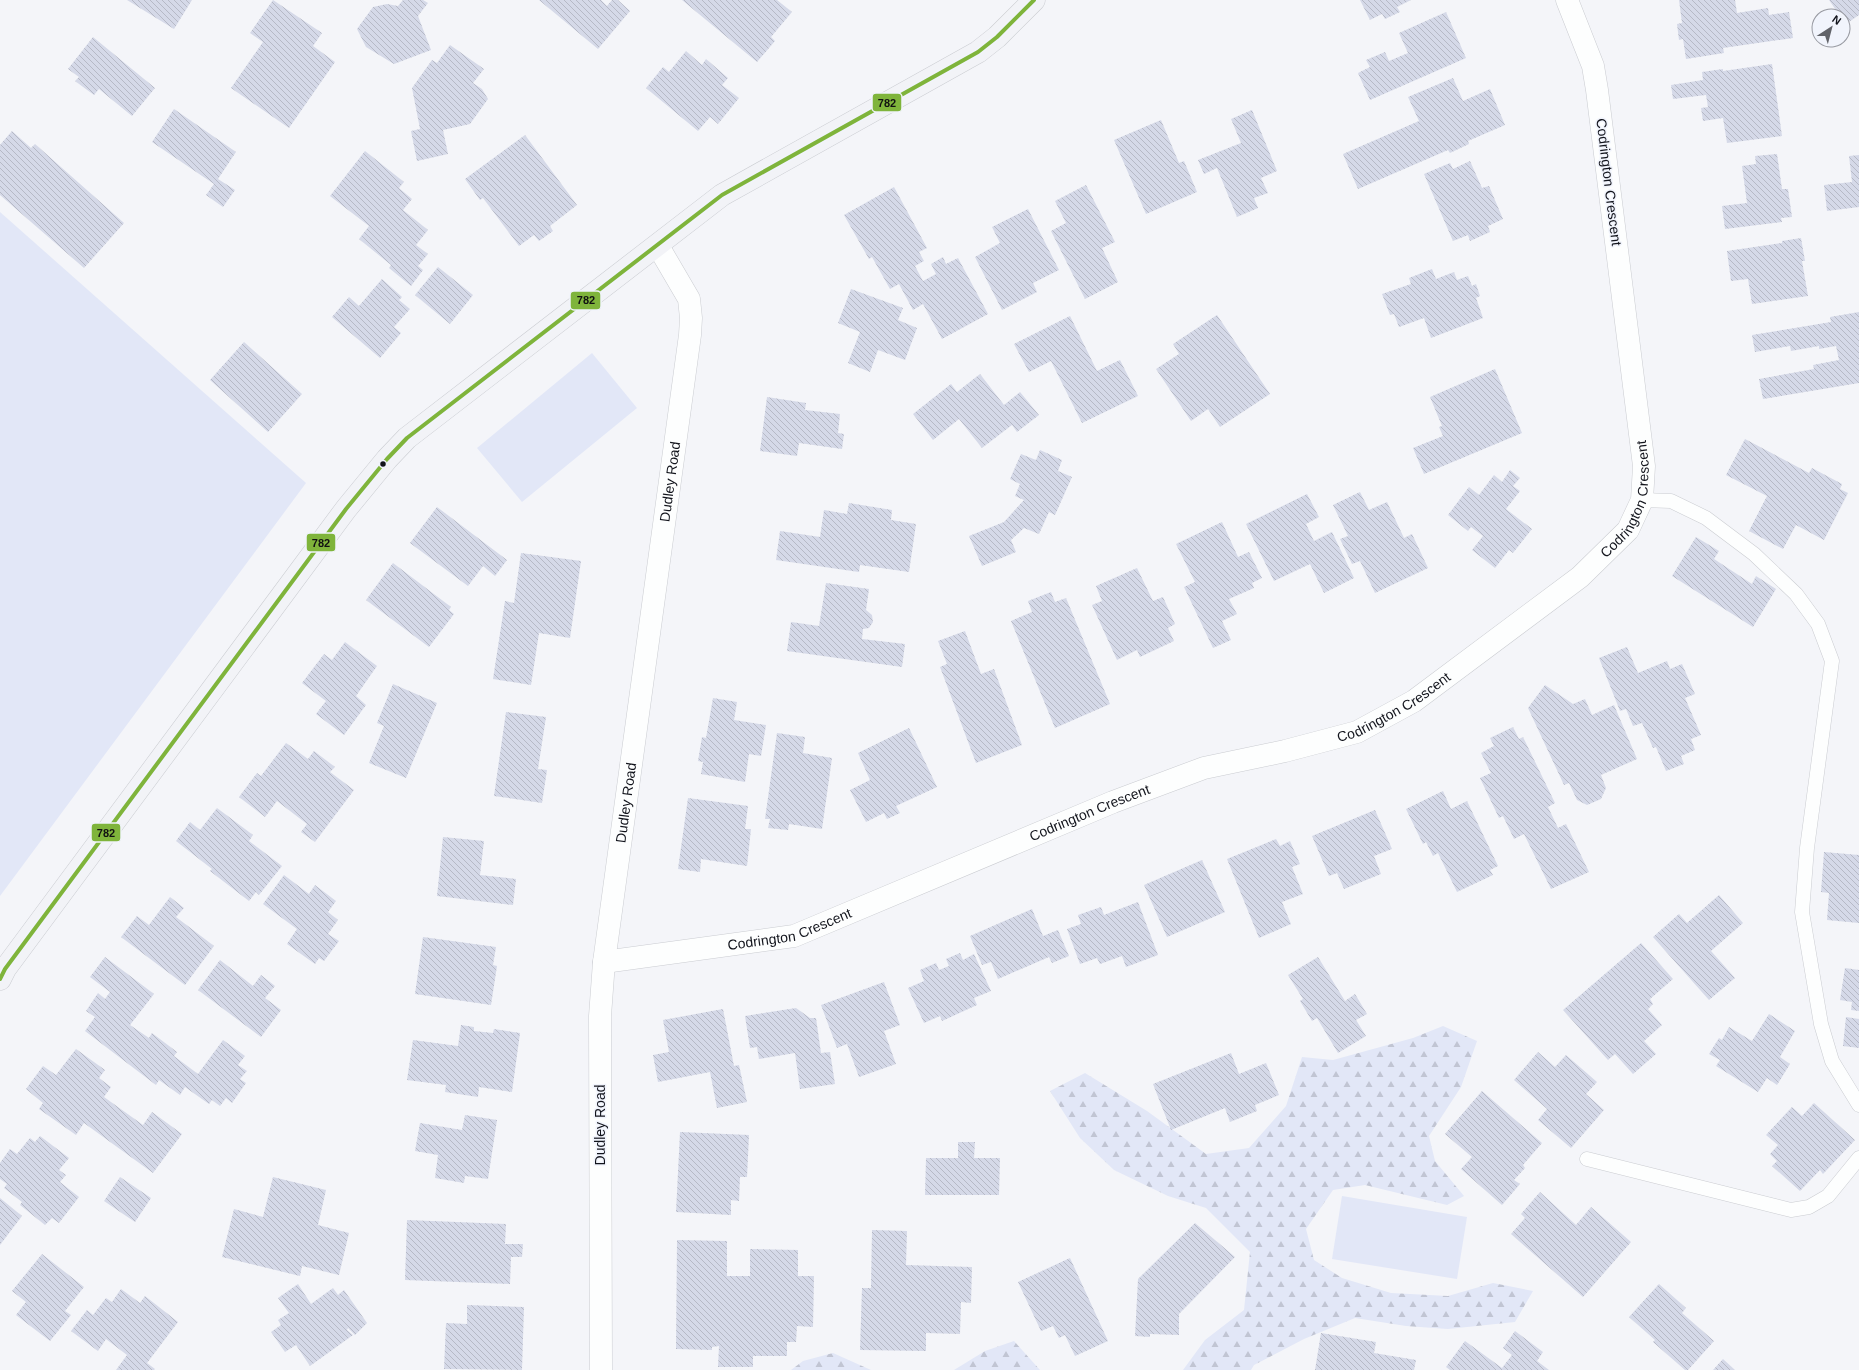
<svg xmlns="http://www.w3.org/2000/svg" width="1859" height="1370" font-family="Helvetica,sans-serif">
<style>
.forest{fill:url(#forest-firs)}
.park{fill:#e2e7f7}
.building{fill:url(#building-back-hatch)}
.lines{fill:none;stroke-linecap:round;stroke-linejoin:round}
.lane-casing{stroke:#caccd1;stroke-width:15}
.street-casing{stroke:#caccd1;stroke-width:23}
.secondary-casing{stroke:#caccd1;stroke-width:23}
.lane{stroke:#fdfefe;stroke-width:14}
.street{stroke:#fdfefe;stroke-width:22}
.secondary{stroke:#f2f3f7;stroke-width:22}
.bus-1-casing{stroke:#f1f4fc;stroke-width:7}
.bus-1{stroke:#7fb43b;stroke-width:4}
.bus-dot{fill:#12141c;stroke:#f1f4fc;stroke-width:1.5}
.labels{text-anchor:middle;stroke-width:3;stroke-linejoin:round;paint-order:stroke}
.street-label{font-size:14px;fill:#12141c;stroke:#f1f4fc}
.line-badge{stroke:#f1f4fc;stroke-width:1.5}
.pale-badge-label{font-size:11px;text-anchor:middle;font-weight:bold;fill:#111}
</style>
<defs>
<pattern id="forest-firs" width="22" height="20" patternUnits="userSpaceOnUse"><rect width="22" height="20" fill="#e2e7f7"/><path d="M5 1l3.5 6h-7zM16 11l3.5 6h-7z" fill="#c1c5d3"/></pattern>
<pattern id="building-back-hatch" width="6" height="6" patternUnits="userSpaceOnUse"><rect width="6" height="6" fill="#d5d9e8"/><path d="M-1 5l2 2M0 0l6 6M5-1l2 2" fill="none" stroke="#b6b9c6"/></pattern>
</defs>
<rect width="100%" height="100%" fill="#f4f5f9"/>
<g class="forest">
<polygon points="1443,1026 1477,1041 1461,1087 1429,1136 1435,1161 1464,1196 1447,1205 1365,1185 1333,1190 1306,1229 1314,1260 1342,1278 1391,1293 1448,1296 1493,1283 1533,1291 1515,1322 1448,1329 1406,1326 1355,1318 1304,1339 1254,1365 1251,1370 1183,1370 1205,1340 1244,1310 1250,1252 1206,1208 1168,1196 1114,1170 1080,1138 1050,1091 1085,1073 1147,1111 1206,1154 1249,1148 1286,1106 1302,1057 1333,1060 1413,1038"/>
<polygon points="1014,1341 1040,1370 954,1370 985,1351"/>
<polygon points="833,1353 871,1370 791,1370 803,1361"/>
</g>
<g class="park">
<polygon points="0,212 306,483 0,896"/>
<polygon points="592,353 637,408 522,502 477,448"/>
<polygon points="1342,1196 1467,1217 1457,1279 1332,1259"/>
</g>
<g class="building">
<polygon points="127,0 192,0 174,29"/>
<polygon points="273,0 322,33 313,46 335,62 289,128 231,88 263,42 250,33"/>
<polygon points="403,0 423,0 428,3 418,16 431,50 394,64 366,47 357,29 373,7 387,4 398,6"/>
<polygon points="539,0 601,0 607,6 612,0 618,0 630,11 598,49"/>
<polygon points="682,0 777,0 792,12 771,37 775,41 757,62"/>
<polygon points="1360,0 1411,0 1397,7 1400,12 1385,19 1382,14 1370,20"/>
<polygon points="1679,0 1735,0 1737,13 1768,8 1769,15 1789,12 1793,38 1723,48 1724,53 1686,59 1683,39 1679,40 1677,24 1682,23"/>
<polygon points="1829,0 1859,0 1859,15 1846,24 1843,20 1843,16 1840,16"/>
<polygon points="1446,12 1466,58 1370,100 1358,73 1370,67 1366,60 1385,52 1389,61 1408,53 1399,33"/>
<polygon points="93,37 155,88 132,116 99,89 94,95 75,81 79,77 68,69"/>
<polygon points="450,45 484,69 473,83 482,89 488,99 470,124 443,130 448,154 417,161 411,131 420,129 412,88 432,60 437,63"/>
<polygon points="686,51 702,65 706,59 728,78 722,85 739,98 718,124 710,117 698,131 646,88 663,67 669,72"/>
<polygon points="1772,64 1782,136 1727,143 1723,118 1703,121 1701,108 1708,107 1706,95 1673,99 1671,85 1703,80 1702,72 1723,69 1723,71"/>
<polygon points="1453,78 1463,101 1490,89 1505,125 1468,141 1469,144 1450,153 1448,150 1358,189 1343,154 1419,121 1408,97"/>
<polygon points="174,109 236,152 218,179 235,190 223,207 206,195 214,184 152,142"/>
<polygon points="1252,110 1277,171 1261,178 1268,193 1254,198 1258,208 1237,217 1217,168 1204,174 1198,160 1241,143 1231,119"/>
<polygon points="1161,120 1179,163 1184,161 1197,192 1146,214 1114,140"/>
<polygon points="12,131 31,148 35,144 124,223 84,268 0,195 0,145"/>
<polygon points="525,135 577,205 550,226 553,231 539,241 534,235 519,246 483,198 480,200 465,179"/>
<polygon points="365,151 404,182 399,188 412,199 403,210 428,230 416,245 428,254 418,266 423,270 411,286 389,268 391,265 359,239 369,226 330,196"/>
<polygon points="1777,154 1782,189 1788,189 1792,217 1781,218 1782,222 1725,229 1722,206 1747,203 1742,166 1756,164 1755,156"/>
<polygon points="1859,155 1859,207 1827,211 1824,185 1852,182 1849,156"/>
<polygon points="1470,161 1482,188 1489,186 1503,219 1488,226 1490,232 1470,241 1468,235 1453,241 1424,174 1450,163 1453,169"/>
<polygon points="1086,185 1115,242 1102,248 1118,282 1085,299 1051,231 1066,223 1055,201"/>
<polygon points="894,187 927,248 919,252 924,261 915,266 923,281 936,274 931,264 943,257 946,264 958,258 988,314 942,339 923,304 913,310 899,284 890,289 872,257 869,259 844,215"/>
<polygon points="1028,209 1059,270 1033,283 1037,292 1002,310 975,257 1000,243 992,227"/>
<polygon points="1801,238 1805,261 1802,261 1808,296 1752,304 1748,279 1731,281 1727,251 1782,243 1782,241"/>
<polygon points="438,267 473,295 450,324 415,295"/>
<polygon points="1432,269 1436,279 1454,272 1457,280 1468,276 1472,286 1476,284 1480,296 1476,298 1483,318 1431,338 1424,318 1399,327 1394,314 1390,315 1382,294 1411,284 1409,278"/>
<polygon points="382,279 402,297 399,300 410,309 394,327 401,333 380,358 332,317 349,297 359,306"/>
<polygon points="851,289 903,308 898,320 917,328 905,360 878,350 870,372 848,363 860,332 838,323"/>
<polygon points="1859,312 1859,383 1763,399 1759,379 1814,369 1813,365 1839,360 1836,346 1819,349 1819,346 1791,351 1790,346 1755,352 1752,335 1831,322 1830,317"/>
<polygon points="1217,315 1270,394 1220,427 1208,409 1191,421 1156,369 1179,354 1173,344"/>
<polygon points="1070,316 1097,371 1120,360 1138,396 1082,423 1051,361 1029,372 1014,344"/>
<polygon points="244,342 302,394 268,432 210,380"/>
<polygon points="1495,369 1522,433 1424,474 1413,448 1443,436 1439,427 1442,426 1430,397"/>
<polygon points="980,374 1004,405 1020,392 1039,415 1017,432 1012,425 982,448 959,419 933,440 913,414 951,384 957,392"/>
<polygon points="767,397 806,403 805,410 840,414 838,433 844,434 842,449 799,443 797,456 760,451"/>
<polygon points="1745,439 1809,473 1812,468 1842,484 1840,489 1848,493 1824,540 1796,525 1783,549 1749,531 1767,496 1726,475"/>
<polygon points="1040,450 1062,460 1058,471 1072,477 1055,515 1049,512 1039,534 1024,528 1011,540 1016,552 982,566 969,536 1004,522 1024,500 1015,496 1020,484 1010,479 1021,454 1036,460"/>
<polygon points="1510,470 1520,478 1513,486 1520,491 1506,509 1532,529 1513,553 1509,550 1495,568 1472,550 1483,536 1471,527 1468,531 1448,515 1469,487 1479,495 1494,475 1502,482"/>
<polygon points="1360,492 1369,510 1387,502 1404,538 1412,534 1428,568 1375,593 1360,561 1352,564 1340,539 1348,536 1333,505"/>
<polygon points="1307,494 1319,517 1306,524 1314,541 1332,532 1354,578 1324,593 1310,564 1274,581 1246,524"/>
<polygon points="849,503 892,510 891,520 916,524 909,572 860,565 859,572 776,560 780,531 820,537 824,510 847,514"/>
<polygon points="437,507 507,560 495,576 483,566 468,586 410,543"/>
<polygon points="1222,522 1238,557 1249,552 1262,578 1252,583 1254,588 1229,599 1237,614 1222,621 1231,640 1213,648 1184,587 1195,582 1176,544"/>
<polygon points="1696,537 1719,551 1714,559 1752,584 1756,576 1776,589 1753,627 1672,576"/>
<polygon points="521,553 581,561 570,638 539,633 531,685 493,679 505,601 514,603"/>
<polygon points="393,563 451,607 449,610 454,614 429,647 366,600"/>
<polygon points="1137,568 1153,601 1163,597 1175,624 1168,628 1174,641 1140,657 1137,650 1117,660 1092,605 1102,601 1096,586"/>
<polygon points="826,583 869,589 866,610 872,615 873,622 869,628 863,629 862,639 905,644 902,667 787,651 791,622 819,626"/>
<polygon points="1051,592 1055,602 1066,598 1110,704 1055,728 1011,621 1032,612 1028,601"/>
<polygon points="965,631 981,674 994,669 1022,745 976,763 940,667 947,664 938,641"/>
<polygon points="345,642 377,666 356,696 366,705 344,735 316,714 326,701 302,683 324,654 332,660"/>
<polygon points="1627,647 1638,673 1667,661 1670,669 1682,664 1695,694 1685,698 1701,735 1691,739 1695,750 1681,756 1684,764 1666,771 1656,747 1653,748 1642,723 1633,726 1626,709 1620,711 1599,658"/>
<polygon points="393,684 437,703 406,778 369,763 384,726 377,723"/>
<polygon points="1545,685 1573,704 1585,699 1592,715 1614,705 1637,759 1601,775 1606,788 1601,799 1587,805 1577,800 1569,783 1564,785 1528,708"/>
<polygon points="713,698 737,702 734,720 766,725 761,756 749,754 745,782 701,774 703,762 698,761 702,737 706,738"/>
<polygon points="506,712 546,717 538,769 547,770 542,803 494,796"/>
<polygon points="1513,727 1519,739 1523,737 1555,803 1548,807 1558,828 1566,824 1589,872 1551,889 1524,834 1514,839 1503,816 1499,818 1480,778 1491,773 1481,753 1494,746 1490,738"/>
<polygon points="909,728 937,787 896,806 900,813 887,819 884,813 866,822 850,790 870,780 858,753"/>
<polygon points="777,733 805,737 803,753 832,758 822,829 789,824 788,830 768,828 770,819 765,819"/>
<polygon points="286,743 308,759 314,751 335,767 330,772 354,790 315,842 301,832 307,824 277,801 265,817 239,797 257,773 261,776"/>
<polygon points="1443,791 1451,809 1467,801 1498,866 1490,870 1493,875 1457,892 1438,853 1433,856 1426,842 1423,844 1406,809"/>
<polygon points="688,798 748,806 745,829 751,829 747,866 701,859 700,872 678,869"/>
<polygon points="217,808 253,835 249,841 282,866 259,895 256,892 249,901 210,871 212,869 176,841 190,822 200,830"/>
<polygon points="1375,810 1392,849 1374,856 1381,874 1344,889 1337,873 1329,876 1312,836"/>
<polygon points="443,837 484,841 480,875 516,879 513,905 437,896"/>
<polygon points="1276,839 1280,846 1290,841 1300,864 1292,867 1303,894 1282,902 1291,924 1259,938 1227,859"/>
<polygon points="1824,852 1859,855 1859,923 1827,920 1829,893 1821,892"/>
<polygon points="1202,860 1225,912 1167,937 1144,885"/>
<polygon points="284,875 309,894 315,885 336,901 328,912 338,920 328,934 339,941 324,961 319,958 315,964 287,944 297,929 263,904"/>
<polygon points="1719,895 1743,923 1711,951 1735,978 1709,1000 1653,937 1679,914 1687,923"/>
<polygon points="170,897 184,908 176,917 214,946 185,985 121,937 137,916 149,925"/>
<polygon points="1138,902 1158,955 1126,967 1122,956 1100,964 1097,958 1080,964 1067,929 1081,924 1078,915 1101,907 1104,915"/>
<polygon points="1032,909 1043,936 1058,930 1069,956 1052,963 1049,957 998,979 991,962 982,965 970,936"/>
<polygon points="423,937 496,947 493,965 497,966 491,1005 415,994"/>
<polygon points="1641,943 1673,979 1650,999 1653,1004 1648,1009 1662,1025 1644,1041 1656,1054 1633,1074 1615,1054 1608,1060 1563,1010"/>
<polygon points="960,953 963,960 974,954 991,991 974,998 977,1005 942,1021 940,1016 924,1023 908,988 924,981 920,970 936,963 939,970 949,966 946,959"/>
<polygon points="105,957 154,994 130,1025 149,1038 152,1033 177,1052 174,1056 198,1074 223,1040 245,1056 238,1065 247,1071 240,1079 246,1083 232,1103 226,1098 220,1106 212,1100 209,1104 185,1087 180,1095 159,1080 156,1085 85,1031 95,1017 86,1011 98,993 105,999 110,992 90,977"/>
<polygon points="1318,957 1345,1001 1355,994 1367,1014 1356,1020 1366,1036 1338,1053 1317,1018 1312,1021 1300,1001 1303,999 1288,975"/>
<polygon points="220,960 253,986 261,975 275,986 265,998 281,1010 261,1037 198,990"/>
<polygon points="1845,968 1859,970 1859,1011 1851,1010 1852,1002 1840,1000"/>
<polygon points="884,982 900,1025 884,1031 896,1064 859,1077 847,1044 837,1048 821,1005"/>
<polygon points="796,1008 810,1018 816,1018 821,1053 830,1052 835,1084 800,1089 795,1053 759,1059 757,1047 750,1048 745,1016"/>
<polygon points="723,1009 734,1066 739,1065 747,1102 717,1108 710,1072 658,1082 653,1055 669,1052 663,1020"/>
<polygon points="1769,1014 1795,1031 1780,1057 1790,1064 1777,1085 1767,1078 1758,1092 1716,1066 1720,1060 1709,1054 1719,1038 1722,1040 1729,1027 1752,1041"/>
<polygon points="1846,1017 1859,1019 1859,1048 1843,1046"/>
<polygon points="461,1025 474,1027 474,1031 493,1033 494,1029 520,1033 512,1092 479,1087 478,1097 445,1092 446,1085 407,1080 413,1040 458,1046"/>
<polygon points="76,1049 105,1070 99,1078 111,1087 104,1097 143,1125 152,1112 182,1134 153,1173 84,1123 76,1135 39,1109 43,1103 26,1089 43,1066 56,1075"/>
<polygon points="1538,1052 1555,1067 1566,1055 1597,1082 1586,1094 1604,1110 1571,1148 1538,1120 1547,1109 1514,1080"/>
<polygon points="1231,1053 1239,1074 1266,1063 1279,1095 1255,1105 1257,1111 1230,1122 1225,1108 1171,1130 1153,1084"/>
<polygon points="1482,1091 1542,1143 1523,1165 1525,1168 1514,1180 1520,1184 1502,1205 1461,1169 1472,1157 1445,1134"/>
<polygon points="1814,1103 1855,1140 1823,1174 1820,1170 1800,1191 1772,1166 1777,1161 1770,1154 1778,1145 1766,1135 1792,1107 1802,1116"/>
<polygon points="465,1115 497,1120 488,1179 465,1176 464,1183 435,1178 438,1155 415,1151 420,1123 462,1130"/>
<polygon points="680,1132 749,1135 747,1177 740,1177 739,1201 731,1200 731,1215 676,1212"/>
<polygon points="40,1136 69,1158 59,1170 66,1175 60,1182 79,1197 59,1223 52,1218 45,1225 20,1205 22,1202 4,1188 7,1184 0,1179 0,1163 10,1149 17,1154 30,1138 35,1142"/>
<polygon points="958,1142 975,1142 974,1158 1000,1158 999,1195 925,1195 926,1158 958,1158"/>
<polygon points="120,1177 151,1198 135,1222 104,1201"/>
<polygon points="273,1177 326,1190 318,1225 349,1233 339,1275 302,1266 300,1276 222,1257 234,1209 263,1217"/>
<polygon points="1540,1192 1576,1225 1591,1207 1631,1242 1583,1297 1511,1234 1525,1218 1521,1214"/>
<polygon points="0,1198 22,1216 0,1245"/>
<polygon points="407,1220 506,1224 505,1244 523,1244 522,1257 511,1257 510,1284 405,1280"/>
<polygon points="1195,1223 1235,1257 1179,1314 1179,1335 1150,1334 1150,1337 1135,1336 1138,1279"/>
<polygon points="872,1230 907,1231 906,1265 972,1267 971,1303 961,1302 960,1334 926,1333 926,1351 860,1350 862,1288 871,1288"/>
<polygon points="677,1240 727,1241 727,1276 750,1276 750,1249 798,1250 798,1276 814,1276 813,1327 797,1326 796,1342 787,1342 787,1356 753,1356 753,1367 718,1367 719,1346 712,1347 712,1350 676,1349"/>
<polygon points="42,1254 84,1287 65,1311 71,1315 50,1341 16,1315 26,1302 12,1291"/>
<polygon points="1070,1258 1108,1341 1075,1356 1065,1335 1059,1338 1053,1326 1041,1331 1018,1282"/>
<polygon points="298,1284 311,1304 333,1288 338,1295 344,1290 367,1323 355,1335 348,1328 347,1330 353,1335 310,1366 296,1345 285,1352 271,1332 281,1325 278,1320 289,1313 278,1298"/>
<polygon points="1659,1284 1686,1308 1682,1313 1714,1341 1688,1370 1685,1370 1653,1342 1655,1340 1629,1317"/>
<polygon points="121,1289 140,1303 145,1296 178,1322 147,1363 155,1369 154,1370 116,1370 127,1355 106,1339 98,1351 71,1331 87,1310 93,1315 106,1298 112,1302"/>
<polygon points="467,1305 524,1307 522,1370 444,1369 446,1323 467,1324"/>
<polygon points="1515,1331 1543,1352 1537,1361 1549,1370 1450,1370 1446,1367 1465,1341 1502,1368 1512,1355 1503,1348"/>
<polygon points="1321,1333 1376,1342 1374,1353 1416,1360 1414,1370 1315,1370"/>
<polygon points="1723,1359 1735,1370 1713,1370"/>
</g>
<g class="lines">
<defs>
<g id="lane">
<polyline points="1642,500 1671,501 1706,518 1754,554 1796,594 1818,624 1832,661 1807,848 1802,912 1821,1024 1832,1061 1859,1105"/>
<polyline points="1587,1159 1791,1210 1809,1207 1828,1196 1859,1158"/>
</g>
<g id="street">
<path id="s1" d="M604,962L794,936L1113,802L1204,768L1285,751L1357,732L1414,701L1580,577L1628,530L1642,500L1644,466L1597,90L1593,66L1567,0"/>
<path id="s2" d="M601,1370L600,1016L604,962L690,335L691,318L689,299L658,246"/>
</g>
<polyline id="secondary" points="0,979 5,969 346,509 387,459 407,438 722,195 978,52 997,37 1034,0"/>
</defs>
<use href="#lane" class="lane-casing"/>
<use href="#street" class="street-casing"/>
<use href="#secondary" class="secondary-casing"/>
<use href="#lane" class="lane"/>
<use href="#street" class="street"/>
<use href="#secondary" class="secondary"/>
<defs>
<polyline id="bus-1" points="0,979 5,969 346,509 387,459 407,438 722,195 978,52 997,37 1034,0"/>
</defs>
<use href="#bus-1" class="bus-1-casing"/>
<use href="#bus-1" class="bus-1"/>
</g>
<circle class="bus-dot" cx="383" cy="464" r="3.5"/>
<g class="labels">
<g class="street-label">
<text transform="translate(1609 182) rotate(83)" y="5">Codrington Crescent</text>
<text dy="5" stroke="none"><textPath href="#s2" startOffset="893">Dudley Road</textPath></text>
<text dy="5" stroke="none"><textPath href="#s1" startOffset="1160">Codrington Crescent</textPath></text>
<text dy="5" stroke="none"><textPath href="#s1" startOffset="836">Codrington Crescent</textPath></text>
<text dy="5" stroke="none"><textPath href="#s2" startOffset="569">Dudley Road</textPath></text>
<text dy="5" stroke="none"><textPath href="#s1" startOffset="512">Codrington Crescent</textPath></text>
<text dy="5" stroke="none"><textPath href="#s1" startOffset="189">Codrington Crescent</textPath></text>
<text transform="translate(600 1125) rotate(-90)" y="5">Dudley Road</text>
</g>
</g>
<g class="line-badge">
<rect x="872" y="93" width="30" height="19" rx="4" fill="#7fb43b"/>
<rect x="570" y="291" width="31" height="19" rx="4" fill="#7fb43b"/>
<rect x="306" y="533" width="30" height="19" rx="4" fill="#7fb43b"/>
<rect x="91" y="823" width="30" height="19" rx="4" fill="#7fb43b"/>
</g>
<g class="pale-badge-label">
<text x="887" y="107">782</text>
<text x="586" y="304">782</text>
<text x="321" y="547">782</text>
<text x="106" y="837">782</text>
</g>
<g transform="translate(1831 28) rotate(36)"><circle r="19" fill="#f1f4fc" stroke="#989aa2"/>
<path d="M0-3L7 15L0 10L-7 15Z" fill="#616369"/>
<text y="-6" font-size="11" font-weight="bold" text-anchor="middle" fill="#12141c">N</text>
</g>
</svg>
